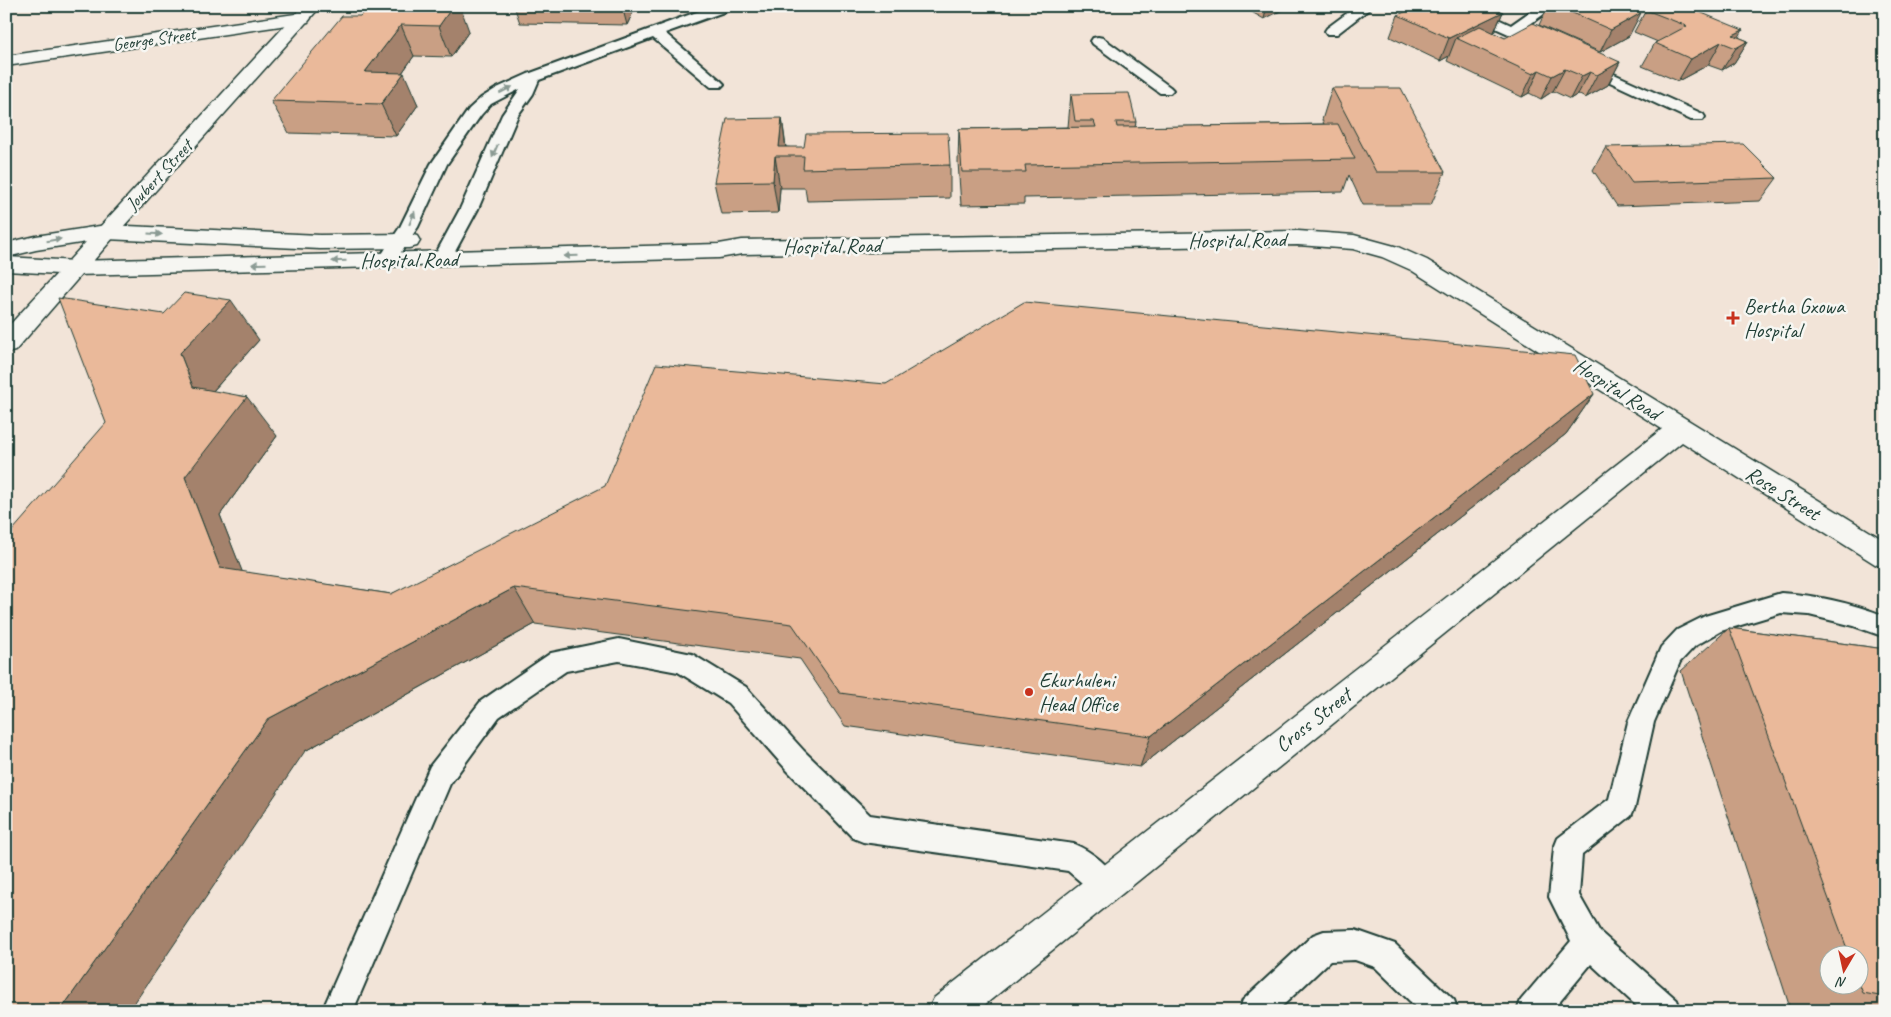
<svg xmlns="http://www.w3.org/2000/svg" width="1891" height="1017" font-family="Caveat,sans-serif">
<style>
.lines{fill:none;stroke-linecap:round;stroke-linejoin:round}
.service-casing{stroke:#1f3d34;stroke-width:4}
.minor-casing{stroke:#1f3d34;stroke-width:3}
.secondary-casing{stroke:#1f3d34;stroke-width:3}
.service{fill:#f6f6f2;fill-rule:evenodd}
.minor{fill:#f6f6f2;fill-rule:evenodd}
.secondary{fill:#f6f6f2;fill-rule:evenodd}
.wall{fill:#c99f84;stroke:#1f3d34;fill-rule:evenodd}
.shaded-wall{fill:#a4826c;stroke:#1f3d34}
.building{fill:#eab99a;stroke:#1f3d34}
.oneway{fill:#8a9a93}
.poi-dot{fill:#c8321e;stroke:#f6f6f2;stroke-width:2}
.labels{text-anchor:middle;stroke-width:5;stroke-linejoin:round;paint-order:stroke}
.far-street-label{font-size:18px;fill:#1f3d34;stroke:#f6f6f2}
.street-label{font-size:21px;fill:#1f3d34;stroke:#f6f6f2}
.poi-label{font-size:21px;fill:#1f3d34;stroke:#f6f6f2;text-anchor:start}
</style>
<rect width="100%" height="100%" fill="#f2e4d8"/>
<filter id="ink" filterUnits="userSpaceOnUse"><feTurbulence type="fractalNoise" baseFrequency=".02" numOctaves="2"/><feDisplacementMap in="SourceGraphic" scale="10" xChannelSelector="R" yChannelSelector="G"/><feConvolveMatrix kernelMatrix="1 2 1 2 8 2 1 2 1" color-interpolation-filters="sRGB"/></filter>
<g filter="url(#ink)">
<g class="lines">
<defs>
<g id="service">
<polygon points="713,6 734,6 732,9 665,33 721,81 724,84 721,87 711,87 653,38 539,80 533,94 518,115 478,209 451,259 448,263 442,265 436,263 433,259 460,209 502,115 520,89 491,104 481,115 447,164 418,227 393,264 387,266 381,264 378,260 400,227 431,164 469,109 481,98 497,88 528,74"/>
<polygon points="1354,6 1368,6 1368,10 1337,34 1327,34 1325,31 1327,28 1354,8"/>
<polygon points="1538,6 1555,6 1522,30 1547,42 1549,45 1547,48 1542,49 1464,14 1462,11 1469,7 1474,8 1511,25"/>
<polygon points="1098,37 1103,38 1170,87 1173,90 1170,93 1160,93 1093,44 1091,41 1093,38"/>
<polygon points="1585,61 1703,114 1705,117 1703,120 1691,120 1580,68 1578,65 1580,62"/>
<path d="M1781,593C1817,595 1851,603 1885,616V637L1854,626L1809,615L1781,613L1721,631L1695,646L1680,662L1654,722L1635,807L1631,816L1582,855L1579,895L1600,932L1677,1000L1681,1011H1642L1591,964L1552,1011H1517L1521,1000L1571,941L1549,897L1554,848L1558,838L1609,799L1628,722L1661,647L1677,630L1705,616Z"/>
<path d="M619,639L692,654L746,687L804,751L870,815L1074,844C1091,851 1112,867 1119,884L1115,894L1105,898L1095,894L1068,871L863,842L853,838L786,769L728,703L678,672L619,661L566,671L499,717L450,784L353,1011H322L430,766L481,701L551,653Z"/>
<polygon points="1355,930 1395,944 1454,1000 1458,1011 1420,1011 1375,967 1355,960 1330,961 1277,1011 1239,1011 1243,1000 1313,935 1324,931"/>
</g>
<g id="minor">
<polygon points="302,13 308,14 311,18 308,22 6,66 6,56"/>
<polygon points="106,225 320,235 409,234 417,236 420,241 417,246 409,248 320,249 106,239 36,250 7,257 76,261 719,244 742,240 1298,231 1354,235 1398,247 1427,260 1885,541 1885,568 1875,564 1682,442 977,1011 928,1011 934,998 1662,429 1411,270 1382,257 1353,249 1298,245 742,254 719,258 76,275 6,271 6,243 36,236"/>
</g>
<polygon id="secondary" points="303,6 321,6 114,237 15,351 6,353 6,329"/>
</defs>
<use href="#service" class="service-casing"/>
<use href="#minor" class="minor-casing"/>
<use href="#secondary" class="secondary-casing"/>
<use href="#service" class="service"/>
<use href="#minor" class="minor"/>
<use href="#secondary" class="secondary"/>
</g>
<g class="wall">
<polygon points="514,6 636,6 627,25 520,23"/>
<polygon points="1221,6 1236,6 1227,10"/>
<polygon points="1241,6 1290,6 1264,19"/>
<polygon points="1548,6 1623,6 1629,36 1600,52 1539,25"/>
<polygon points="1646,10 1738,37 1748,41 1734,63 1722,70 1708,65 1678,81 1642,66 1655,43 1658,42 1634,32"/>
<polygon points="364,12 469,31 451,57 414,56 402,73 418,105 396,136 289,133 271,101 360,16"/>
<polygon points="1503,12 1494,33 1505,38 1620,62 1608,85 1585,98 1578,94 1570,99 1553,91 1541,99 1529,93 1522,97 1447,61 1449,56 1440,61 1390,37 1398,15"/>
<polygon points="1332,88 1445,172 1431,205 1363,205 1349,175 1343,192 1024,198 1024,204 961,205 958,162 959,129 1068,127 1071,94 1136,122 1135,127 1324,124 1322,120"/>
<polygon points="782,118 786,147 950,165 950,198 807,201 805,188 780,188 778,213 721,214 714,182"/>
<polygon points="1606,147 1777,178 1760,201 1617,206 1593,170"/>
<polygon points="259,340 213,391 277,436 220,515 242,572 391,594 886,384 1594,394 1566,434 1140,767 845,726 800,659 535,624 305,751 6,538"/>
<path d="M1729,628L1885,649V1011H1791L1681,671ZM1828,954H1858V984H1828Z"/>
</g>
<g class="shaded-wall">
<polygon points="453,6 460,6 469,31 451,57 439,26"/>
<polygon points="622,6 636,6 627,25"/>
<polygon points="1228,6 1236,6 1227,10"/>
<polygon points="1267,6 1290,6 1264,19"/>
<polygon points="1503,12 1493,34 1456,38 1449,56 1440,61 1449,38"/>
<polygon points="1641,13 1629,36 1600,52 1611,30"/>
<polygon points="401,25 414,56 380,104 365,72"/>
<polygon points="1743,30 1733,47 1733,35"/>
<polygon points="1748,41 1734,63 1722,70 1736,48"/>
<polygon points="1721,42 1708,65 1678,81 1691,59"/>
<polygon points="1620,62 1608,85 1585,98 1597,75"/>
<polygon points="1565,69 1553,91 1541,99 1552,76"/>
<polygon points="1539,70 1529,93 1522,97 1533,74"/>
<polygon points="1590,72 1578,94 1570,99 1582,76"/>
<polygon points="404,73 418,105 396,136 381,104"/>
<polygon points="782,118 786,150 779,147"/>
<polygon points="775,156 780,188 778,213 773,181"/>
<polygon points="231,300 259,340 211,393 247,397 277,436 220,515 255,604 220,568 185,477 193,387 180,353"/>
<polygon points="1594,394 1566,434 1140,767 1151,736"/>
<polygon points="514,588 535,624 305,751 129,1011 60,1011 268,719"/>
</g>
<g class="building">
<polygon points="382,6 453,6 439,26 401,25 365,72 404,73 381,104 271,101 342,16 360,16 364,12 377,12"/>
<polygon points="1418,6 1491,6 1503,12 1449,38 1398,15"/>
<polygon points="1557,6 1623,6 1641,13 1611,30"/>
<polygon points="1652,6 1685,6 1743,30 1733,35 1748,41 1736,48 1721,42 1691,59 1655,43 1687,26 1646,10"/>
<polygon points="1533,23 1620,62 1597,75 1590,72 1582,76 1565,69 1552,76 1539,70 1533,74 1456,38 1480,26 1505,38"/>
<polygon points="1332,88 1401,88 1445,172 1376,172"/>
<polygon points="1129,93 1136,122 1116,122 1117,127 1338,124 1355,159 1025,165 1026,172 962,172 959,129 1096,127 1094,121 1075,121 1071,94"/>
<polygon points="782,118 779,147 804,147 806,134 948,133 950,165 803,169 804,156 775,156 773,181 714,182 727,119"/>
<polygon points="1743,144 1777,178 1632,183 1606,147"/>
<polygon points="184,293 231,300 180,353 193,387 247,397 185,477 220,568 391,594 605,486 656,364 886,384 1024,302 1575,355 1594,394 1151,736 840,693 792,624 514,588 268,719 60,1011 6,1011 6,538 106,423 58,298 164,314"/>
<polygon points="1729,628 1885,649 1885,997 1863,993 1858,981 1858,954 1849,954"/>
</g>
<defs><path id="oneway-solid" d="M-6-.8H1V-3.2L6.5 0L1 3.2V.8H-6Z" transform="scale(1.25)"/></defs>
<g class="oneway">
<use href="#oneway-solid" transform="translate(506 90) rotate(-27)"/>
<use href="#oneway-solid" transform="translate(495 151) rotate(113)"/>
<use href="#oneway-solid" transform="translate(412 218) rotate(-68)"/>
<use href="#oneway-solid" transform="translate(155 234) rotate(3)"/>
<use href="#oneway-solid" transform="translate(54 240) rotate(-9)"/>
<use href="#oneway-solid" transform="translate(571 256) rotate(178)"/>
<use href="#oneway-solid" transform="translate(339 261) rotate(178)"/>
<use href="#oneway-solid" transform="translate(259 264) rotate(178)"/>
</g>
</g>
<g class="poi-dot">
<path d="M1730.5 310.5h5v5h5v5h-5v5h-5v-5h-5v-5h5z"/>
<circle cx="1029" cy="692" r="5"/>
</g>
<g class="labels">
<g class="far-street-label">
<text transform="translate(154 39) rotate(-8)" y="6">George Street</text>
<text transform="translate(159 175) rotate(-47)" y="6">Joubert Street</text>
</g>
<g class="street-label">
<text transform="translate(1237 240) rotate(-1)" y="7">Hospital Road</text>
<text transform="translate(832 246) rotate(-1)" y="7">Hospital Road</text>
<text transform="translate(409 260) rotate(-1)" y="7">Hospital Road</text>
<text transform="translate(1617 389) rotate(32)" y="7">Hospital Road</text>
<text transform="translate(1783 493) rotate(32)" y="7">Rose Street</text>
<text transform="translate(1313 720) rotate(-38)" y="7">Cross Street</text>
</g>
<g class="poi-label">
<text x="1744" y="313">Bertha Gxowa<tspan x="1744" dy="24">Hospital</tspan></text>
<text x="1039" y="687">Ekurhuleni<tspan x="1039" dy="24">Head Office</tspan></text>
</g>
</g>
<rect width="1891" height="1017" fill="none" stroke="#f6f6f2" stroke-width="25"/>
<rect x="12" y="12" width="1866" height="992" fill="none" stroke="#1f3d34" stroke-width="2" filter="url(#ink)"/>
<g transform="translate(1844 970) rotate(189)"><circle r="24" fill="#f6f6f2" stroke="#a0aca6"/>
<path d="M0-4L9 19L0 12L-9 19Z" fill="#c8321e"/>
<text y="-8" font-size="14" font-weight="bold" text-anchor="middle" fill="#1f3d34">N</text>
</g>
</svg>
